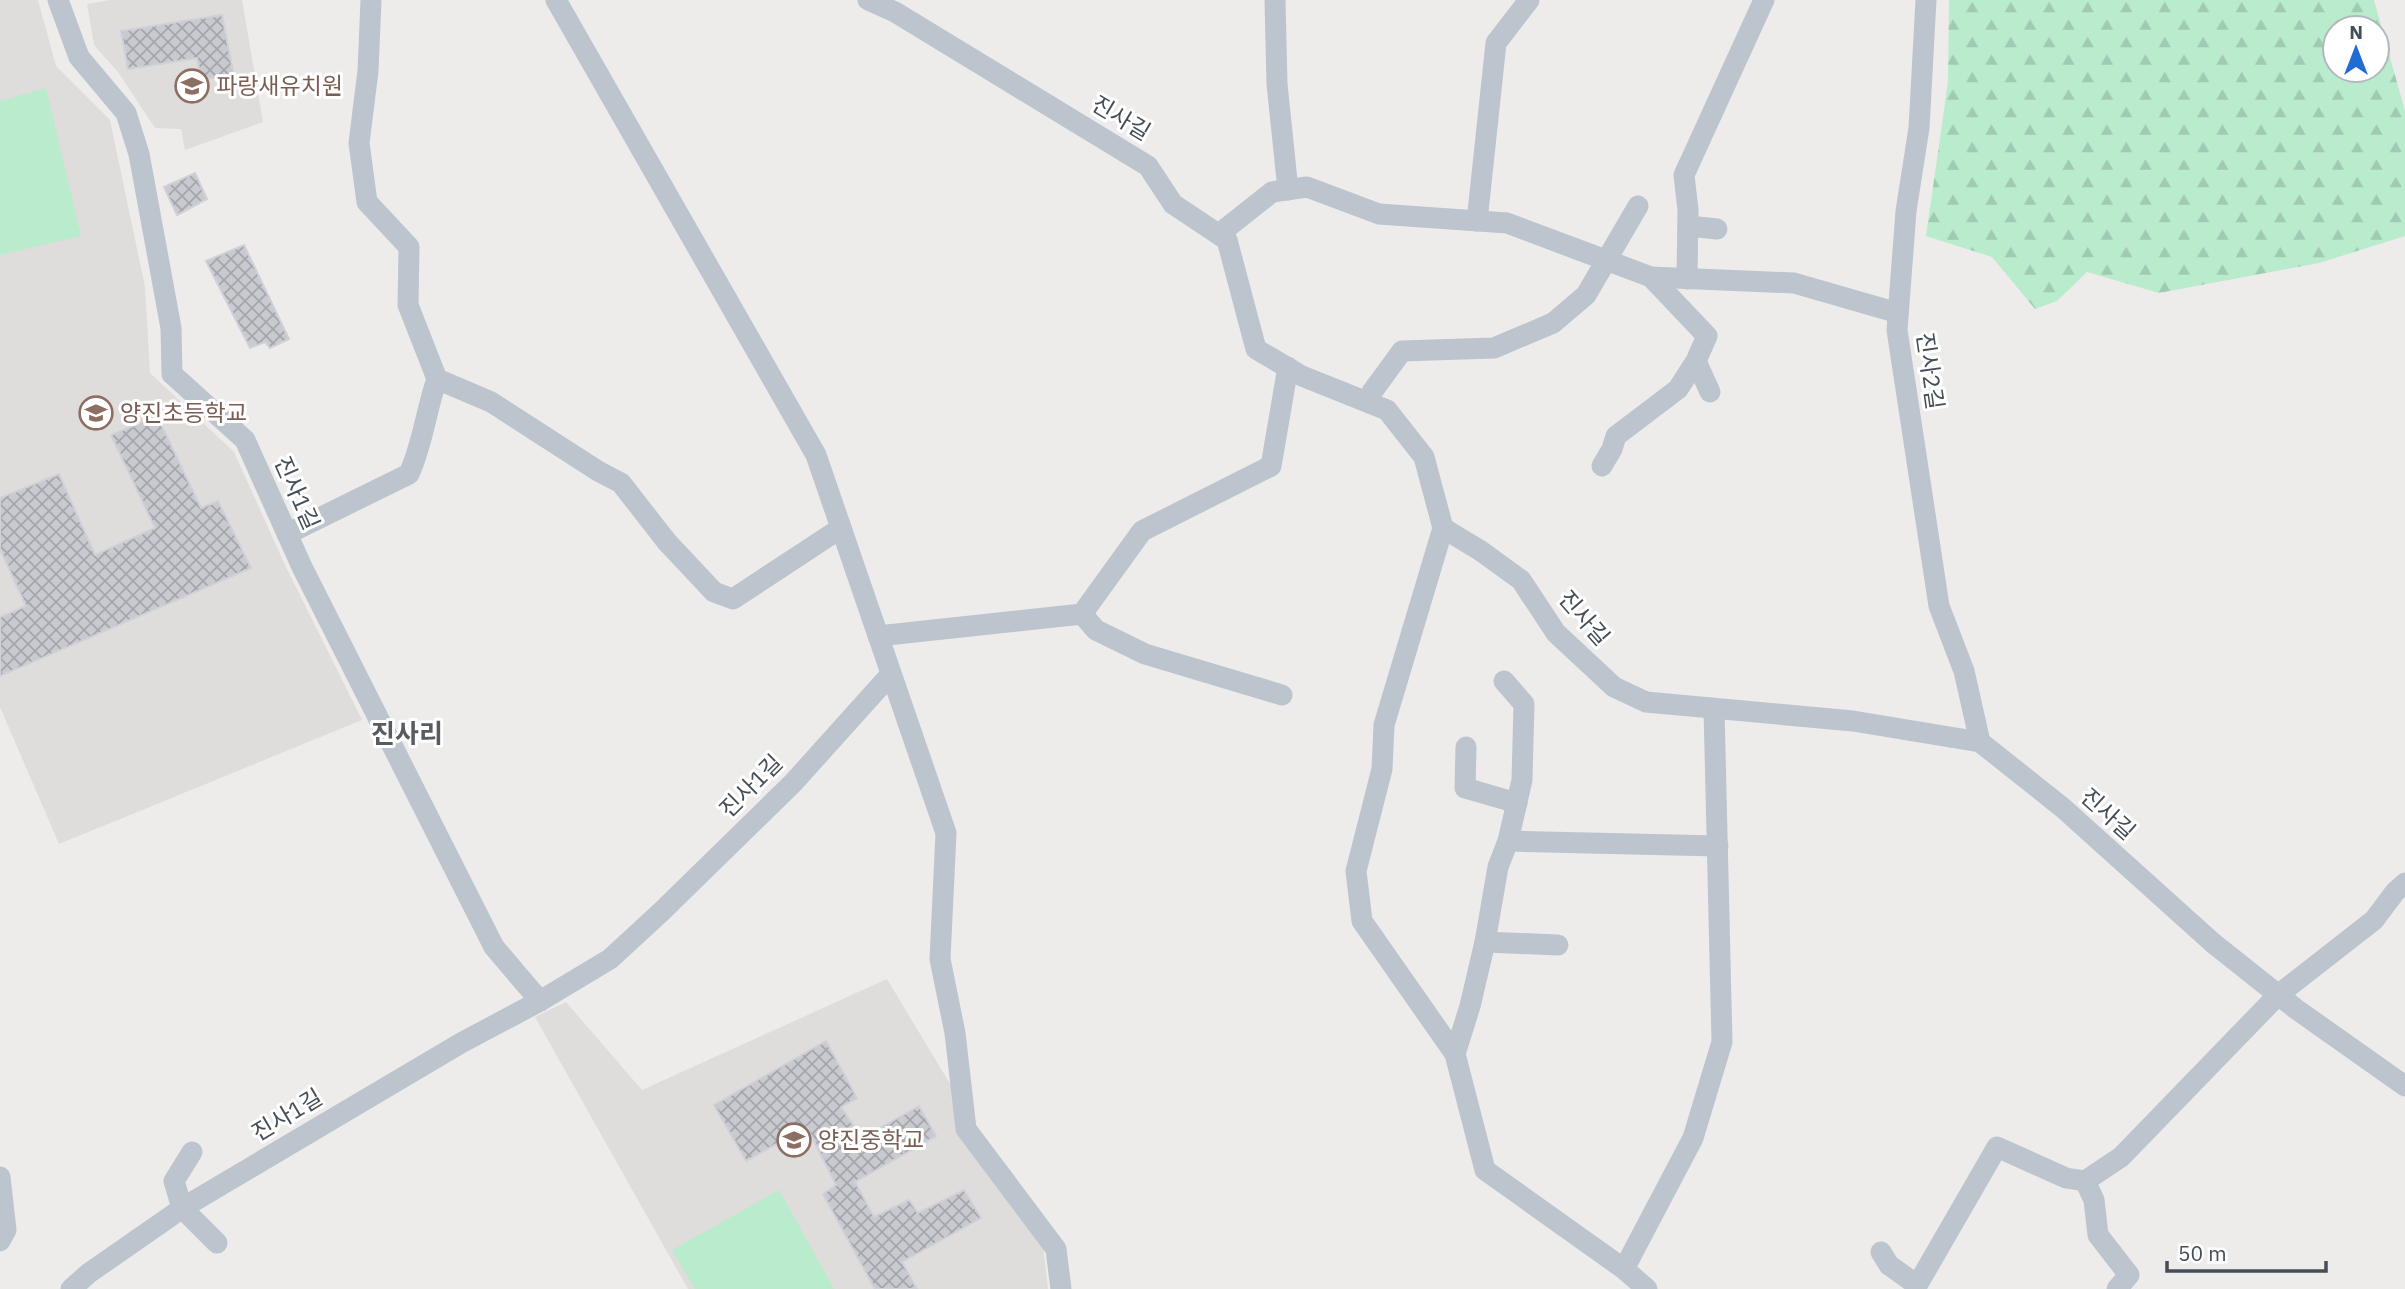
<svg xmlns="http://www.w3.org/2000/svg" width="2405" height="1289" font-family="'IBM Plex Sans','Noto Sans KR',sans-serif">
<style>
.education{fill:#dfdcdc}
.forest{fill:url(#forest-firs);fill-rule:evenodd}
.green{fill:#b9ebcd}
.building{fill:url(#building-cross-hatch);stroke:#cfd1d7;stroke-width:2}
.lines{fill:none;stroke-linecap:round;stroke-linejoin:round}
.minor{stroke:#bcc5cd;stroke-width:21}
.labels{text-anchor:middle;stroke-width:6;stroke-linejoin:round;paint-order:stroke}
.education-label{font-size:23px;fill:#785e54;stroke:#fff;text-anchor:start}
.street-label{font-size:23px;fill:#444e57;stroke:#fff}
.quarter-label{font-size:26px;font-weight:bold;fill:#585b60;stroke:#fff}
</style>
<defs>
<pattern id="forest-firs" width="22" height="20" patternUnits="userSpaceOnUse" patternTransform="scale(1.75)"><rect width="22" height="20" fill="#b9ebcd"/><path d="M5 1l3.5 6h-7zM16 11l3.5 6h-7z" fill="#a0cbb2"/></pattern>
<pattern id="building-cross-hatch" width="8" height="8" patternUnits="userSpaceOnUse" patternTransform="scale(1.75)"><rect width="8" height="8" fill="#c8cad0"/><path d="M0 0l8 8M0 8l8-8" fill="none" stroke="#a4a6ac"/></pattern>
</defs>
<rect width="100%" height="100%" fill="#eeebeb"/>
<g class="education">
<polygon points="0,0 38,0 56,66 110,120 145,287 150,373 234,452 285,565 362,720 59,844 0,707"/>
<polygon points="110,0 242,0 263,122 185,150 181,129 155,128 118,72 94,45 87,4"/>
<polygon points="887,979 1042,1237 1048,1289 688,1289 535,1017 566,1002 642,1090"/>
</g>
<path class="forest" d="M1949,0H2374L2405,111V236L2319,263L2159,293L2087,272L2057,301L2035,309L1992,257L1926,236L1948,82ZM2335,28H2377V70H2335Z"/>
<g class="green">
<polygon points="46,88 81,236 0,255 0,101"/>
<polygon points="779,1190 834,1289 695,1289 672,1250"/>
</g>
<g class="building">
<polygon points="222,15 234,76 201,79 197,58 128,69 121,31"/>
<polygon points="195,173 207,199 177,215 164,187"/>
<polygon points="244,245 289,339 270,348 265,342 250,348 206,261"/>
<polygon points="157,416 201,508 218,501 251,568 0,676 0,617 26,606 0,549 0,498 59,474 95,555 155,528 111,435"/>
<polygon points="826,1041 857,1098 841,1107 862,1138 919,1106 936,1136 855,1182 874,1217 909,1200 918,1213 964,1190 981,1218 902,1262 917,1289 875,1289 823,1194 836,1185 807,1127 746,1161 714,1105"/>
</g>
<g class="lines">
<g class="minor">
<polyline points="58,0 79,57 126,113 139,154 171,328 172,374 245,440 302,567 494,947 540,1001"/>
<polyline points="371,0 368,71 359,143 367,202 409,247 408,305 437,379 491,402 598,471 621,483 667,542 714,592 733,599 841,528"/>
<polyline points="556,0 816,455 946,833 940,959 955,1033 966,1129 1056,1249 1061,1289"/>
<polyline points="868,0 895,12 1148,166 1173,204 1227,240 1256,349 1302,376 1387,410 1424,457 1443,528 1481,551 1521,580 1556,633 1614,687 1646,702 1853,721 1980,742 2063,808 2213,943 2296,1009 2405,1086"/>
<polyline points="1275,0 1277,84 1288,190"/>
<polyline points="1926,0 1919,128 1906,211 1897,330 1939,606 1964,671 1980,742"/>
<polyline points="1477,221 1496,43 1529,0"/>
<polyline points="1688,226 1717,229"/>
<polyline points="1219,234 1272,192 1307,187 1379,214 1507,223 1651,277 1794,283 1898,313"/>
<polyline points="1687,279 1688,210 1684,175 1764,0"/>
<polyline points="1696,361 1710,392"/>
<polyline points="1369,403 1372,392 1402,351 1494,348 1553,323 1586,295 1638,206"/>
<polyline points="1602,466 1612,449 1616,436 1678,389 1696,361 1707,336 1651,277"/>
<polyline points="1443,528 1384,725 1382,769 1356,871 1362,921 1455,1054 1485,1170 1624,1269 1647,1289"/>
<path d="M287,534L409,474C423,444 426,410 437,379"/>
<polyline points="1082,614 1096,630 1145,654 1282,695"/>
<polyline points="878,636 1082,614 1142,531 1271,466 1288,367"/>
<polyline points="1466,747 1465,788 1517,803"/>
<polyline points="1508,841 1718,846"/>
<polyline points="1485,942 1558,945"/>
<polyline points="1455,1054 1470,1006 1485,942 1498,867 1508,841 1522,780 1524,704 1504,681"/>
<polyline points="192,1152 174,1181 182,1208 217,1243"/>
<polyline points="0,1177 6,1230 0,1241"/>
<polyline points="2085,1181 2094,1200 2098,1235 2129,1275 2117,1289"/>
<polyline points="1881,1252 1889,1265 1917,1285"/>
<polyline points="1624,1269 1693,1138 1722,1042 1714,709"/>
<polyline points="71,1289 89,1273 184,1207 461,1043 540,1001 610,959 660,913 793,783 891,674"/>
<polyline points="1915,1289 1997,1147 2066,1178 2085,1181 2121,1157 2278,995 2374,920 2395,892 2405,883"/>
</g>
</g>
<defs>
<symbol id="school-ring" viewBox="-11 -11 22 22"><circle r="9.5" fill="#fff" stroke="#8d6e63" stroke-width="1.5"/><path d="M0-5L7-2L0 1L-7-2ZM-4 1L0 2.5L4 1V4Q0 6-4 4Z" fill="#8d6e63"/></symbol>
</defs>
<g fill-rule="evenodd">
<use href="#school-ring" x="173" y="67" width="38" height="38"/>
<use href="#school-ring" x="77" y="394" width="38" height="38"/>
<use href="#school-ring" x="775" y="1121" width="38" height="38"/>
</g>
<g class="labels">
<g class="education-label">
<text x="216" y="94">파랑새유치원</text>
<text x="120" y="421">양진초등학교</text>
<text x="818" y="1148">양진중학교</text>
</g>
<g class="street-label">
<text transform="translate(1121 118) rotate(31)" y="8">진사길</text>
<text transform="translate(1930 371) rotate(82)" y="8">진사2길</text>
<text transform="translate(297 493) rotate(66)" y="8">진사1길</text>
<text transform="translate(1584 618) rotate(49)" y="8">진사길</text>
<text transform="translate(751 786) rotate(-45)" y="8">진사1길</text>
<text transform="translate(2108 814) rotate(42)" y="8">진사길</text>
<text transform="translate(287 1115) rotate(-31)" y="8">진사1길</text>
</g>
<g class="quarter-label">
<text x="407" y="743">진사리</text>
</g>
</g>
<g transform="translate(2356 49)"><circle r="33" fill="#ffffff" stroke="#b4b8bc" stroke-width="2"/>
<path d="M0-5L12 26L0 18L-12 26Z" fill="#206cd3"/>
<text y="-10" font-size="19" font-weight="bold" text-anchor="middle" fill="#444e57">N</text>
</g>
<path d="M2167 1261v10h159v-10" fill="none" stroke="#444e57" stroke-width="3.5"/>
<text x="2178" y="1261" font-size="21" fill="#444e57" stroke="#ffffff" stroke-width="5" paint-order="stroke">50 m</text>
</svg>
